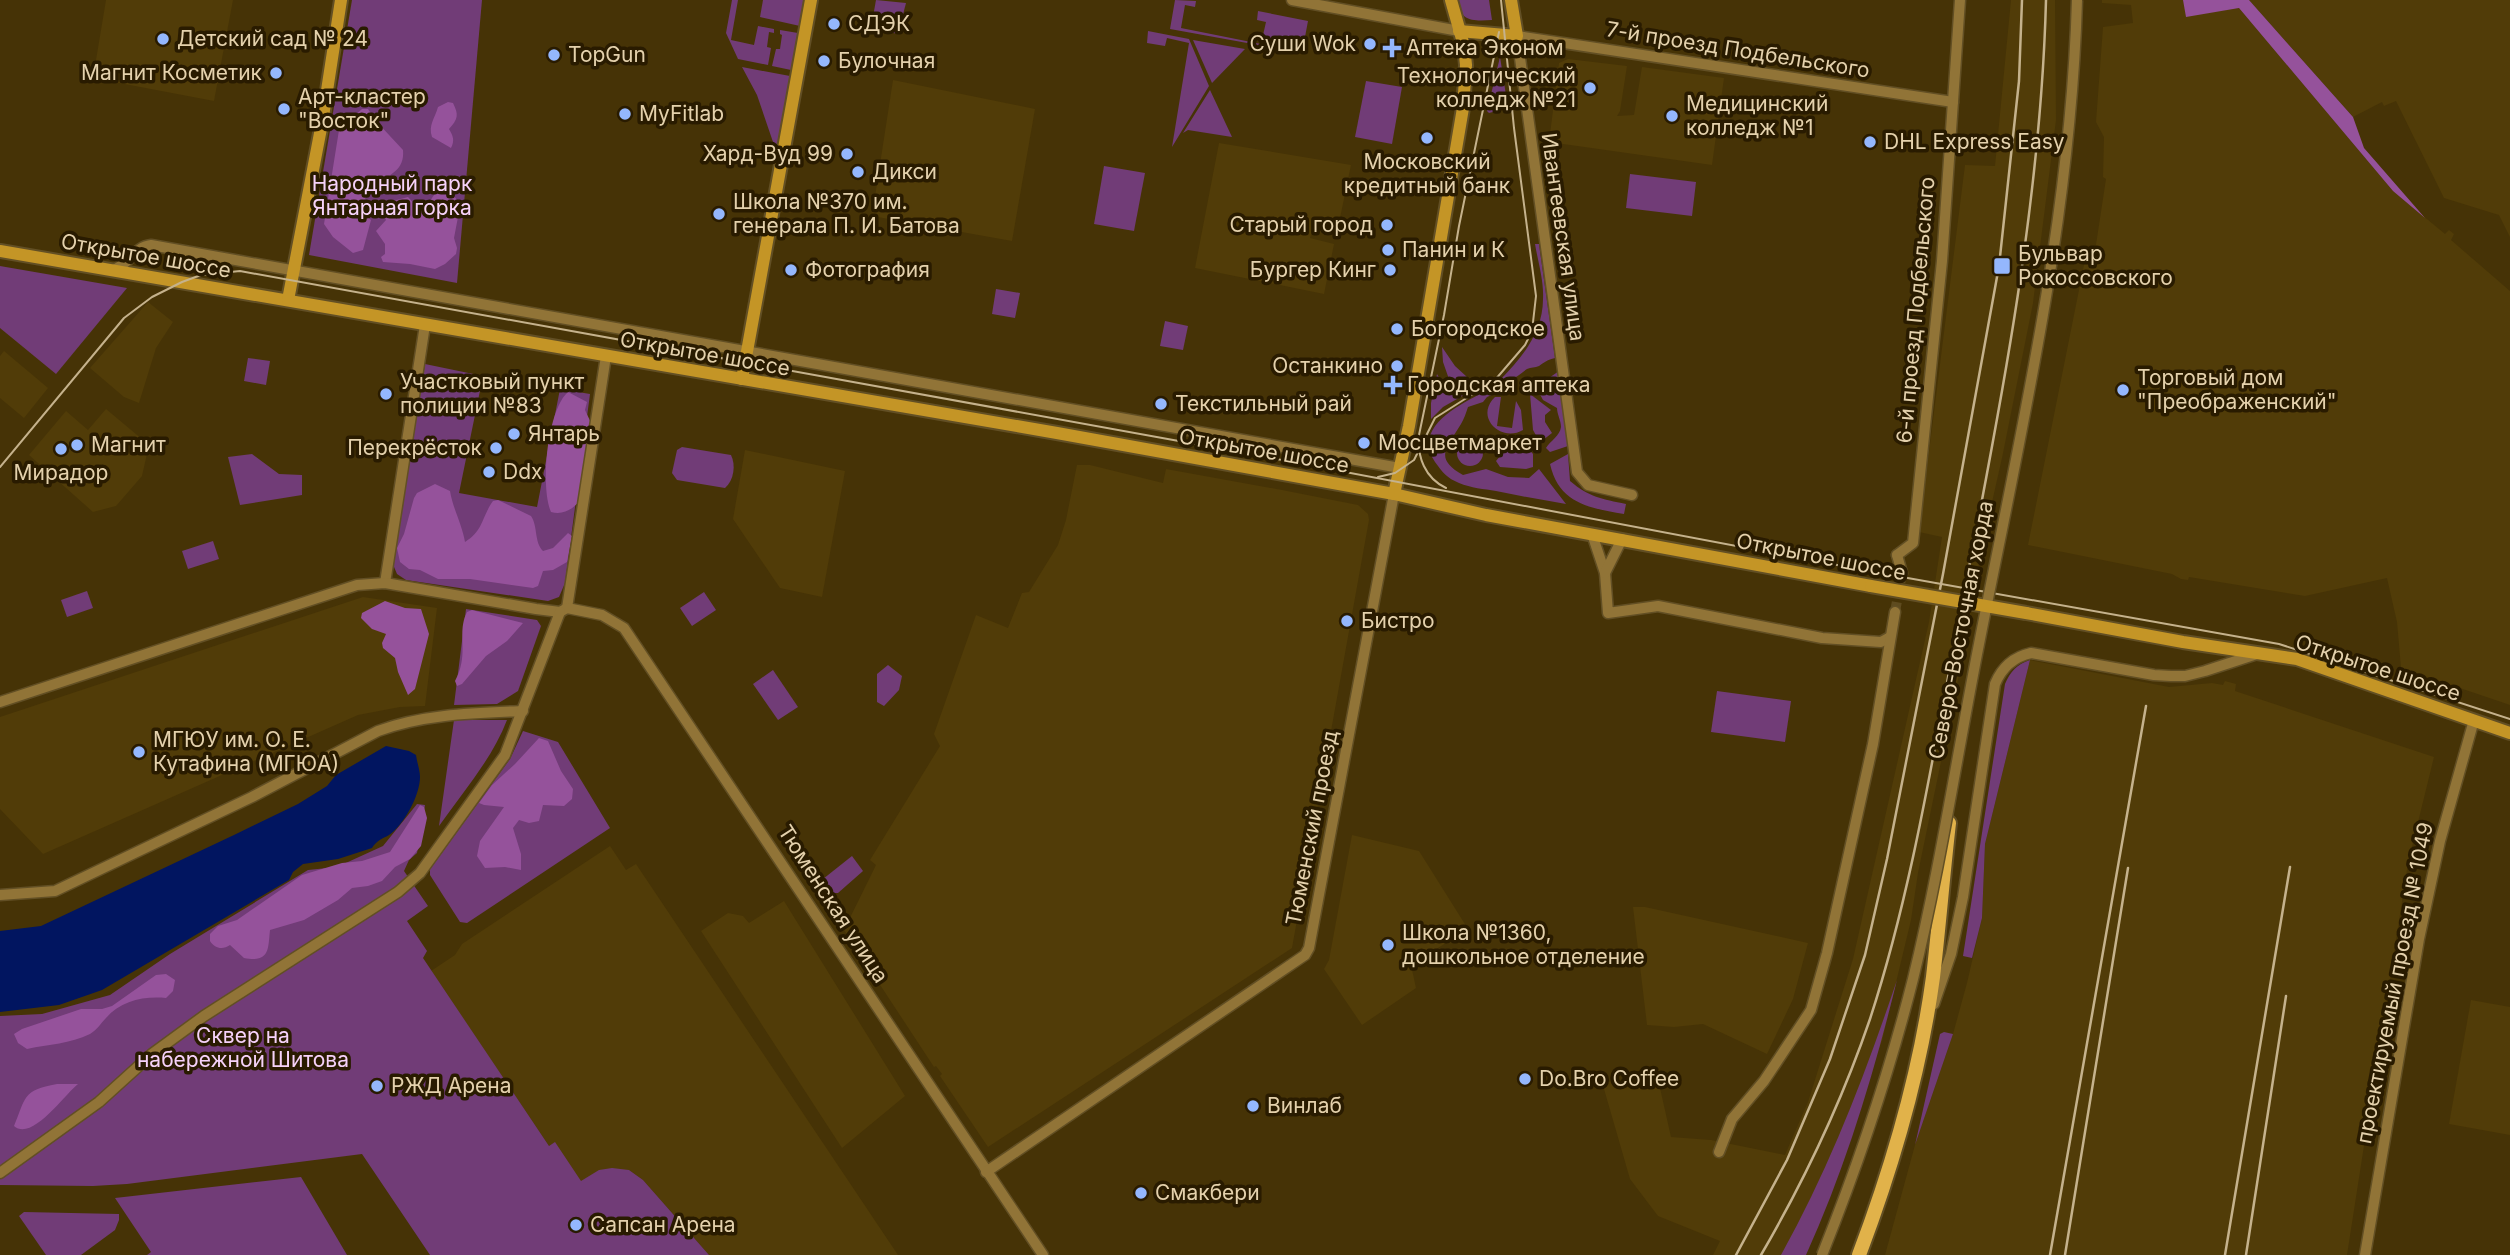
<svg xmlns="http://www.w3.org/2000/svg" width="2510" height="1255" font-family="Inter,sans-serif">
<style>
.built{fill:#513c08}
.green{fill:#713c77}
.forest{fill:#95529b}
.water{fill:#011560}
.lines{fill:none;stroke-linecap:round;stroke-linejoin:round}
.street-tunnel{stroke:#5e4b1f;stroke-width:10;stroke-dasharray:10 5;stroke-linecap:butt}
.street-casing{stroke:#624f24;stroke-width:13}
.secondary-casing{stroke:#624f24;stroke-width:16}
.primary-casing{stroke:#624f24;stroke-width:18}
.street{stroke:#917437;stroke-width:10}
.secondary{stroke:#c49526;stroke-width:12}
.primary{stroke:#e1b24a;stroke-width:14}
.tram{stroke:#c5b28c;stroke-width:2}
.rail{stroke:#c5b28c;stroke-width:2.5}
.street-bridge-casing{stroke:#624f24;stroke-width:13;stroke-linecap:butt}
.secondary-bridge-casing{stroke:#624f24;stroke-width:16;stroke-linecap:butt}
.street-bridge{stroke:#917437;stroke-width:10}
.secondary-bridge{stroke:#c49526;stroke-width:12}
.poi-dot{fill:#94b7fd;stroke:#291b00;stroke-width:2.5}
.labels{text-anchor:middle;stroke-width:7;stroke-linejoin:round;paint-order:stroke}
.poi-label{font-size:21px;fill:#e4d1ac;stroke:#291b00;text-anchor:start}
.street-label{font-size:21px;fill:#e4d1ac;stroke:#291b00}
.park-label{font-size:21px;fill:#f6d2f9;stroke:#291b00}
</style>
<rect width="100%" height="100%" fill="#463306"/>
<g class="built">
<polygon points="106,0 233,0 214,101 93,78"/>
<polygon points="2011,0 2055,0 2056,120 2033,303 2002,458 1981,551 1968,631 1918,873 1911,920 1882,1041 1792,1255 1713,1255 1720,1241 1658,1216 1630,1179 1602,1082 1658,1079 1671,1137 1711,1140 1785,1155 1808,1102 1853,959 1929,622 1942,537 1919,532 1965,165 1995,166"/>
<polygon points="2102,0 2183,0 2187,16 2239,8 2393,191 2445,234 2449,230 2454,234 2451,240 2510,291 2510,705 2401,668 2397,622 2387,578 2305,596 2189,577 2188,580 2181,579 2172,574 2028,545 2087,250 2095,251 2106,179 2103,177 2104,137 2096,122 2103,27 2133,23 2131,5 2102,3"/>
<polygon points="2249,0 2510,0 2510,237 2499,215 2444,198 2396,101 2384,106 2382,102 2353,117"/>
<polygon points="1568,59 1627,66 1620,111 1617,116 1634,115 1642,67 1724,78 1712,165 1549,142 1559,63"/>
<polygon points="893,80 1035,109 1012,241 872,216"/>
<polygon points="1219,143 1351,165 1339,223 1315,219 1310,238 1334,244 1324,294 1195,268"/>
<polygon points="148,302 173,322 156,348 139,403 124,397 90,368"/>
<polygon points="4,351 48,388 24,418 0,398 0,356"/>
<polygon points="106,409 149,445 142,476 116,506 93,512 29,455 66,411 88,430"/>
<polygon points="745,450 845,471 822,597 780,588 733,519"/>
<polygon points="1077,465 1090,465 1163,483 1166,469 1282,490 1358,505 1368,514 1369,520 1292,948 988,1147 940,1076 942,1074 936,1066 934,1067 844,930 876,865 870,860 940,746 934,734 976,615 1008,628 1022,593 1029,592 1058,545 1066,520"/>
<polygon points="363,597 437,608 425,706 400,707 358,715 43,854 0,809 0,717"/>
<polygon points="2030,660 2169,687 2212,683 2223,685 2225,681 2236,684 2235,691 2434,757 2408,863 2347,1255 1885,1255 1915,1145 1953,1034 1967,983 1982,918 1985,844"/>
<polygon points="1352,835 1419,851 1468,929 1411,965 1416,988 1362,1025 1324,969 1329,960"/>
<polygon points="610,846 626,870 636,864 898,1255 709,1255 643,1180 629,1170 581,1182 554,1143 549,1146 431,971 455,955 462,944"/>
<polygon points="784,901 905,1096 842,1148 701,931 728,913 743,916 749,923"/>
<polygon points="1633,907 1645,907 1808,943 1793,999 1767,1054 1703,1024 1674,1027 1647,1025"/>
<polygon points="2471,1000 2510,1007 2510,1135 2449,1124"/>
</g>
<g class="green">
<polygon points="352,0 482,0 457,283 309,255"/>
<polygon points="732,0 738,0 731,40 754,45 758,26 774,29 774,33 769,32 767,47 771,48 768,65 738,59 726,33"/>
<polygon points="763,0 805,0 800,26 760,17"/>
<polygon points="876,0 906,3 898,34 871,28"/>
<polygon points="1175,0 1196,1 1195,7 1185,5 1181,28 1261,44 1266,22 1257,20 1258,11 1308,21 1302,53 1170,29"/>
<path d="M1457,0H1489L1492,20C1473,21 1460,22 1457,0Z"/>
<polygon points="780,30 798,33 791,70 772,66 776,49 780,49 782,35 780,34"/>
<polygon points="1148,31 1189,39 1209,86 1172,147 1189,43 1167,38 1165,46 1147,43"/>
<polygon points="1193,40 1245,49 1212,83"/>
<polygon points="1500,57 1508,108 1489,113 1487,111"/>
<polygon points="742,67 790,76 777,146 773,142 757,95"/>
<polygon points="1366,81 1402,87 1392,144 1355,137"/>
<polygon points="1210,90 1232,137 1188,130 1183,133"/>
<polygon points="1104,166 1145,173 1134,231 1094,224"/>
<polygon points="1630,174 1696,182 1692,216 1626,208"/>
<path d="M1535,244H1539L1555,358C1547,360 1545,362 1539,366C1535,368 1531,367 1527,369C1517,376 1514,381 1500,380C1522,358 1543,332 1543,299C1544,281 1538,262 1535,244Z"/>
<polygon points="0,266 127,288 56,374 0,328"/>
<polygon points="996,289 1020,293 1015,318 992,314"/>
<polygon points="1165,321 1188,326 1183,350 1160,346"/>
<polygon points="1442,347 1455,366 1479,388 1466,389 1450,382 1443,362"/>
<polygon points="248,358 270,361 266,385 244,381"/>
<polygon points="425,364 483,376 459,493 537,507 560,389 590,394 565,583 559,597 548,601 406,580 397,574 392,562"/>
<path d="M1559,371L1568,446L1550,452L1546,448C1550,441 1560,436 1561,427C1561,421 1557,414 1557,408L1543,400L1536,387Z"/>
<path d="M1437,374C1443,386 1450,392 1464,395L1443,407L1431,419V403Z"/>
<path d="M1488,390L1494,394L1487,397L1483,402L1468,407C1466,413 1464,419 1461,424C1448,446 1432,458 1463,475L1486,469L1508,477L1529,478L1539,469L1566,504C1543,500 1520,496 1496,491C1484,489 1471,488 1459,483C1447,478 1443,473 1435,462C1411,426 1463,403 1488,390Z"/>
<polygon points="1530,394 1551,410 1545,415 1545,422 1552,433 1543,440 1538,439 1533,430"/>
<path d="M1495,397H1501L1497,426L1512,428L1516,401L1521,410L1523,430C1501,443 1474,417 1495,397Z"/>
<circle cx="1470" cy="453" r="13"/>
<path d="M682,447L731,455C736,465 734,480 725,488L677,480L672,473L677,450Z"/>
<polygon points="1524,447 1528,448 1533,454 1533,467 1526,469 1500,467 1496,461 1505,450"/>
<polygon points="252,454 279,474 302,475 302,495 240,505 228,457"/>
<path d="M1568,454L1570,481C1589,497 1602,499 1626,504L1624,514C1590,508 1559,504 1550,464Z"/>
<polygon points="213,541 219,559 188,569 182,551"/>
<polygon points="87,591 93,608 67,617 61,600"/>
<polygon points="704,592 716,610 692,626 680,608"/>
<polygon points="466,609 537,620 541,626 518,691 497,704 454,705"/>
<path d="M2030,660L1985,844L1982,918L1972,958L1963,956L2005,684C2010,672 2017,664 2030,660Z"/>
<polygon points="888,665 902,676 899,690 884,706 877,702 877,674"/>
<polygon points="773,670 798,707 778,720 753,684"/>
<polygon points="1717,691 1791,701 1785,742 1711,732"/>
<path d="M454,720H507C492,759 463,792 439,826Z"/>
<polygon points="523,731 558,742 610,828 467,923 460,922 430,875 430,869 510,759"/>
<polygon points="417,804 425,805 417,853 409,860 404,871 428,906 407,921 427,951 423,958 549,1146 555,1142 581,1181 599,1170 612,1168 629,1170 643,1180 709,1255 430,1255 362,1154 127,1184 93,1186 0,1185 0,1016 42,1014 110,995 170,954 308,870 337,867 383,846"/>
<polygon points="852,856 863,871 838,893 832,893 823,879"/>
<path d="M1897,980C1874,1073 1846,1167 1806,1255H1781C1830,1167 1865,1075 1897,980Z"/>
<polygon points="1944,1032 1953,1034 1915,1145 1940,1034"/>
<polygon points="301,1177 347,1255 147,1255 151,1252 115,1198"/>
<polygon points="24,1212 119,1214 119,1220 115,1230 81,1255 46,1255 19,1216"/>
</g>
<g class="forest">
<polygon points="2183,0 2249,0 2353,117 2364,148 2425,218 2393,191 2239,8 2186,17"/>
<path d="M448,102L453,103C459,115 458,119 449,129C453,136 455,140 451,148L432,137C428,125 435,118 438,107Z"/>
<path d="M362,109H368L376,121L403,150C405,171 389,174 376,185C370,190 366,197 362,204L363,214L371,220L363,250L353,253L333,237L324,224L339,130Z"/>
<path d="M446,185L457,200L458,217L454,238L457,248L456,254L445,264L435,269L410,264L383,262L381,257L385,254V244L376,231L386,220L382,212L393,201L408,197L418,208L423,210C432,202 434,189 446,185Z"/>
<path d="M568,392L587,402L585,410L592,425L579,502C571,510 563,515 551,512C540,488 547,410 568,392Z"/>
<path d="M435,484L450,491C453,509 462,524 465,542C484,530 481,518 493,501L498,500L531,516C538,526 534,542 543,551L553,548L568,533L572,536L567,562L553,570L543,571L538,586L533,588L470,579H438L420,570L409,569L400,562L397,548L404,534L414,498L417,493Z"/>
<polygon points="385,601 405,608 421,609 429,634 415,689 408,695 398,672 395,658 383,648 382,643 386,634 372,629 361,618 362,613"/>
<path d="M472,610L523,623L507,641L486,656L462,684L457,686L455,681C470,653 456,634 467,612Z"/>
<polygon points="539,738 548,741 561,771 573,789 572,799 564,806 543,805 539,821 529,823 519,820 513,828 521,854 521,870 505,867 485,868 477,856 480,841 504,807 484,805 479,803 492,785 515,764"/>
<path d="M420,805L424,807L427,818L421,846L410,859L395,867L382,881L368,886L352,888L338,900L304,920L270,930C268,949 270,963 244,958L230,945C223,950 215,949 210,941V934L218,926L237,920L302,875L342,863L362,861L390,852Z"/>
<path d="M166,974L175,980L173,991L166,998C143,996 121,1001 106,1018C101,1023 97,1030 90,1034C70,1044 49,1044 27,1049L18,1043L14,1034L22,1029L81,1009H102L112,1006L156,975Z"/>
<path d="M57,1084H78C65,1094 32,1142 14,1126C26,1098 22,1090 57,1084Z"/>
</g>
<path class="water" d="M386,746L409,751L416,755C417,763 420,770 420,777C420,795 404,825 389,835C382,839 377,840 372,848L338,859L303,864L293,872L289,880L102,990L59,1005L0,1012V931L41,926L234,835L298,804L327,786L336,775Z"/>
<g class="lines">
<polyline class="street-tunnel" points="1895,612 1902,573"/>
<defs>
<g id="street">
<polyline points="1292,0 1459,31"/>
<path d="M113,270C129,265 134,247 151,245L1400,468"/>
<polyline points="1632,495 1588,485 1577,472 1517,36 1953,102"/>
<polyline points="1592,534 1605,573 1608,613 1658,606 1822,638 1881,642 1890,637"/>
<polyline points="1897,555 1913,543 1942,261 1960,0"/>
<polyline points="1897,555 1902,573"/>
<polyline points="1605,573 1622,539"/>
<polyline points="385,583 425,325"/>
<polyline points="567,608 606,356"/>
<polyline points="0,702 357,585 385,583 536,609 560,612 567,608 602,615 624,628 1043,1255"/>
<path d="M0,895L55,891L252,797L378,731C423,714 475,713 523,711"/>
<path d="M1934,1004L1951,954L1963,897L1995,684C2002,667 2013,657 2031,653L2154,675L2171,676H2185L2205,671L2257,654"/>
<polyline points="1719,1152 1732,1119 1764,1081 1811,1010 1827,953 1873,744 1895,612"/>
<polyline points="986,1172 1305,955 1309,948 1394,494"/>
<polyline points="0,1173 99,1102 152,1054 204,1016 398,892 420,873 505,755 560,612"/>
<polyline points="2365,1255 2419,939 2440,841 2474,720"/>
</g>
<g id="secondary">
<polyline points="1459,31 1517,36 1511,0"/>
<polyline points="0,251 1057,433 1394,494 1486,515 1871,586"/>
<polyline points="288,300 322,123 341,0"/>
<polyline points="742,379 811,0"/>
<polyline points="1394,494 1409,426 1463,108 1466,65 1464,46 1451,0"/>
<polyline points="2026,613 2183,642 2297,659 2510,733"/>
</g>
<path id="primary" d="M1859,1255C1893,1165 1920,1073 1933,977C1939,926 1943,875 1949,823"/>
</defs>
<use href="#street" class="street-casing"/>
<use href="#secondary" class="secondary-casing"/>
<use href="#primary" class="primary-casing"/>
<use href="#street" class="street"/>
<use href="#secondary" class="secondary"/>
<use href="#primary" class="primary"/>
<g class="tram">
<polyline points="0,467 124,318 152,297 182,282 201,275 240,271 1234,451 1874,572 2279,644 2510,719"/>
<polyline points="1378,477 1395,473 1414,460 1435,418 1495,380 1525,345 1532,331 1536,296 1514,128 1501,0"/>
<path d="M1446,488C1425,478 1417,457 1419,435L1444,315L1459,226L1499,32"/>
</g>
<g class="rail">
<polyline points="1736,1255 1787,1160 1830,1059 1865,955 1887,859 1943,574 1999,266 2019,81 2022,0"/>
<path d="M1761,1255C1804,1181 1842,1101 1870,1019C1915,881 1936,735 1964,593C2002,400 2041,197 2046,0"/>
<polyline points="2050,1255 2146,706"/>
<polyline points="2065,1255 2128,868"/>
<polyline points="2225,1255 2290,867"/>
<polyline points="2246,1255 2286,996"/>
</g>
<defs>
<path id="street-bridge" d="M1822,1255C1858,1165 1889,1074 1913,979C1940,869 1957,755 1979,644C2021,431 2071,218 2077,0"/>
<polyline id="secondary-bridge" points="1871,586 2026,613"/>
</defs>
<use href="#street-bridge" class="street-bridge-casing"/>
<use href="#secondary-bridge" class="secondary-bridge-casing"/>
<use href="#street-bridge" class="street-bridge"/>
<use href="#secondary-bridge" class="secondary-bridge"/>
</g>
<g class="poi-dot">
<circle cx="834" cy="24" r="7"/>
<circle cx="163" cy="39" r="7"/>
<circle cx="1370" cy="44" r="7"/>
<path d="M1388.5 37.5h7v7h7v7h-7v7h-7v-7h-7v-7h7z"/>
<circle cx="554" cy="55" r="7"/>
<circle cx="824" cy="61" r="7"/>
<circle cx="276" cy="73" r="7"/>
<circle cx="1590" cy="88" r="7"/>
<circle cx="284" cy="109" r="7"/>
<circle cx="625" cy="114" r="7"/>
<circle cx="1672" cy="116" r="7"/>
<circle cx="1427" cy="138" r="7"/>
<circle cx="1870" cy="142" r="7"/>
<circle cx="847" cy="154" r="7"/>
<circle cx="858" cy="172" r="7"/>
<circle cx="719" cy="214" r="7"/>
<circle cx="1387" cy="225" r="7"/>
<circle cx="1388" cy="250" r="7"/>
<rect x="1993" y="257" width="18" height="18" rx="3.5"/>
<circle cx="791" cy="270" r="7"/>
<circle cx="1390" cy="270" r="7"/>
<circle cx="1397" cy="329" r="7"/>
<circle cx="1397" cy="366" r="7"/>
<path d="M1389.5 374.5h7v7h7v7h-7v7h-7v-7h-7v-7h7z"/>
<circle cx="2123" cy="390" r="7"/>
<circle cx="386" cy="394" r="7"/>
<circle cx="1161" cy="404" r="7"/>
<circle cx="514" cy="434" r="7"/>
<circle cx="1364" cy="443" r="7"/>
<circle cx="77" cy="445" r="7"/>
<circle cx="496" cy="448" r="7"/>
<circle cx="61" cy="449" r="7"/>
<circle cx="489" cy="472" r="7"/>
<circle cx="1347" cy="621" r="7"/>
<circle cx="139" cy="752" r="7"/>
<circle cx="1388" cy="945" r="7"/>
<circle cx="1525" cy="1079" r="7"/>
<circle cx="377" cy="1086" r="7"/>
<circle cx="1253" cy="1106" r="7"/>
<circle cx="1141" cy="1193" r="7"/>
<circle cx="576" cy="1225" r="7"/>
</g>
<g class="labels">
<g class="poi-label">
<text x="848" y="31">СДЭК</text>
<text x="177" y="46">Детский сад № 24</text>
<text x="1356" y="51" text-anchor="end">Суши Wok</text>
<text x="1406" y="55">Аптека Эконом</text>
<text x="568" y="62">TopGun</text>
<text x="838" y="68">Булочная</text>
<text x="262" y="80" text-anchor="end">Магнит Косметик</text>
<text x="1576" y="83" text-anchor="end">Технологический<tspan x="1576" dy="24">колледж №21</tspan></text>
<text x="298" y="104">Арт-кластер<tspan x="298" dy="24">"Восток"</tspan></text>
<text x="1686" y="111">Медицинский<tspan x="1686" dy="24">колледж №1</tspan></text>
<text x="639" y="121">MyFitlab</text>
<text x="1884" y="149">DHL Express Easy</text>
<text x="833" y="161" text-anchor="end">Хард-Вуд 99</text>
<text x="1427" y="169" text-anchor="middle">Московский<tspan x="1427" dy="24">кредитный банк</tspan></text>
<text x="872" y="179">Дикси</text>
<text x="733" y="209">Школа №370 им.<tspan x="733" dy="24">генерала П. И. Батова</tspan></text>
<text x="1373" y="232" text-anchor="end">Старый город</text>
<text x="1402" y="257">Панин и К</text>
<text x="2018" y="261">Бульвар<tspan x="2018" dy="24">Рокоссовского</tspan></text>
<text x="805" y="277">Фотография</text>
<text x="1376" y="277" text-anchor="end">Бургер Кинг</text>
<text x="1411" y="336">Богородское</text>
<text x="1383" y="373" text-anchor="end">Останкино</text>
<text x="2137" y="385">Торговый дом<tspan x="2137" dy="24">"Преображенский"</tspan></text>
<text x="400" y="389">Участковый пункт<tspan x="400" dy="24">полиции №83</tspan></text>
<text x="1407" y="392">Городская аптека</text>
<text x="1175" y="411">Текстильный рай</text>
<text x="528" y="441">Янтарь</text>
<text x="1378" y="450">Мосцветмаркет</text>
<text x="91" y="452">Магнит</text>
<text x="482" y="455" text-anchor="end">Перекрёсток</text>
<text x="503" y="479">Ddx</text>
<text x="61" y="480" text-anchor="middle">Мирадор</text>
<text x="1361" y="628">Бистро</text>
<text x="153" y="747">МГЮУ им. О. Е.<tspan x="153" dy="24">Кутафина (МГЮА)</tspan></text>
<text x="1402" y="940">Школа №1360,<tspan x="1402" dy="24">дошкольное отделение</tspan></text>
<text x="1539" y="1086">Do.Bro Coffee</text>
<text x="391" y="1093">РЖД Арена</text>
<text x="1267" y="1113">Винлаб</text>
<text x="1155" y="1200">Смакбери</text>
<text x="590" y="1232">Сапсан Арена</text>
</g>
<g class="street-label">
<text transform="translate(1738 50) rotate(9)" y="7">7-й проезд Подбельского</text>
<text transform="translate(1563 237) rotate(82)" y="7">Ивантеевская улица</text>
<text transform="translate(146 256) rotate(10)" y="7">Открытое шоссе</text>
<text transform="translate(1916 310) rotate(-85)" y="7">6-й проезд Подбельского</text>
<text transform="translate(705 354) rotate(10)" y="7">Открытое шоссе</text>
<text transform="translate(1264 451) rotate(10)" y="7">Открытое шоссе</text>
<text transform="translate(1821 557) rotate(11)" y="7">Открытое шоссе</text>
<text transform="translate(1961 630) rotate(-79)" y="7">Северо-Восточная хорда</text>
<text transform="translate(2378 668) rotate(18)" y="7">Открытое шоссе</text>
<text transform="translate(1312 828) rotate(-79)" y="7">Тюменский проезд</text>
<text transform="translate(833 904) rotate(57)" y="7">Тюменская улица</text>
<text transform="translate(2395 983) rotate(-79)" y="7">проектируемый проезд № 1049</text>
</g>
<g class="park-label">
<text x="392" y="191">Народный парк<tspan x="392" dy="24">Янтарная горка</tspan></text>
<text x="243" y="1043">Сквер на<tspan x="243" dy="24">набережной Шитова</tspan></text>
</g>
</g>
</svg>
